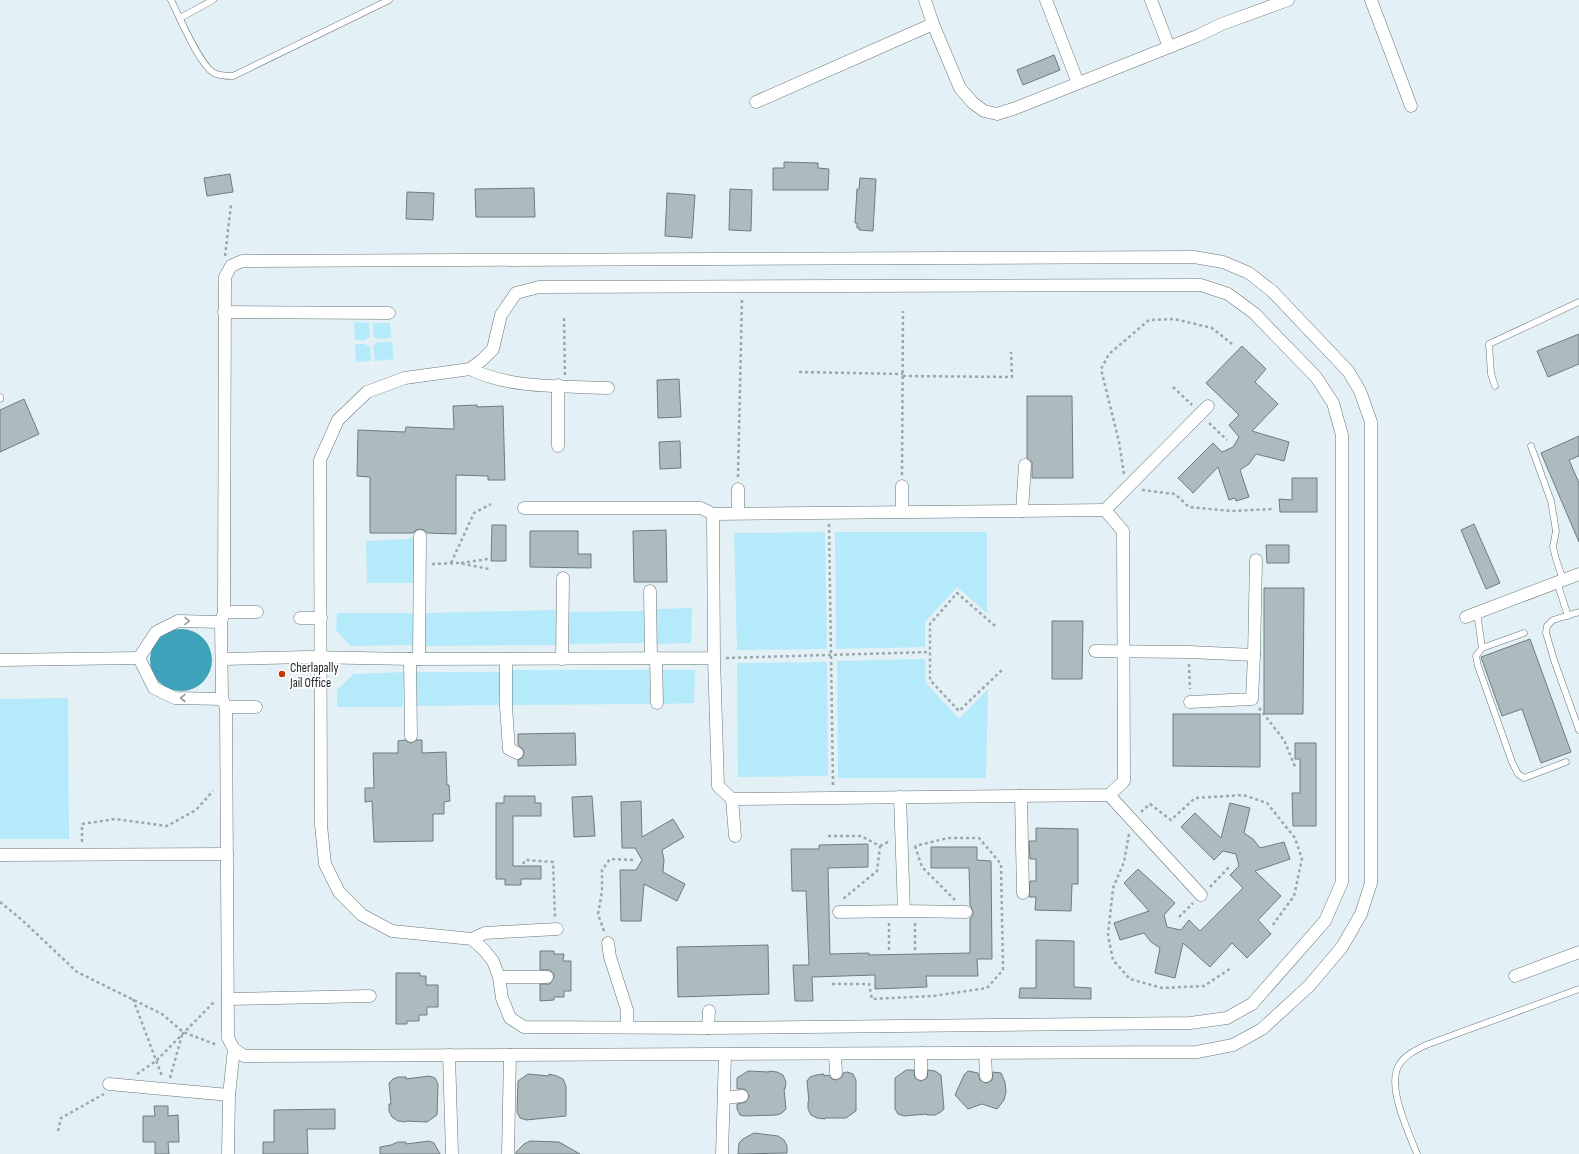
<svg xmlns="http://www.w3.org/2000/svg" width="1579" height="1154" font-family="'Sofia Sans Condensed',sans-serif">
<style>
.green{fill:#b4eaf9}
.water{fill:#3da2ba}
.building{fill:#adbbbf;stroke:#6f7b7f}
.lines{fill:none;stroke-linecap:round;stroke-linejoin:round}
.service-casing{stroke:#687578;stroke-width:7}
.minor-casing{stroke:#687578;stroke-width:13}
.path{stroke:#9ca7ab;stroke-width:2.5;stroke-dasharray:3 3;stroke-linecap:butt}
.service{stroke:#fff;stroke-width:6}
.minor{stroke:#fff;stroke-width:12}
.oneway{stroke:#9b9d9e}
.poi-dot{fill:#c03902;stroke:#fff;stroke-width:1.5}
.labels{text-anchor:middle;stroke-width:3.5;stroke-linejoin:round;paint-order:stroke}
.poi-label{font-size:13px;fill:#202527;stroke:#fff;text-anchor:start}
</style>
<rect width="100%" height="100%" fill="#e3f1f6"/>
<g class="green">
<polygon points="354,322 369,323 370,336 365,340 355,340"/>
<polygon points="373,323 390,323 391,338 377,339 373,336"/>
<polygon points="378,342 392,342 394,359 375,361 373,346"/>
<polygon points="355,344 365,344 370,347 371,361 356,362"/>
<polygon points="825,532 827,649 737,650 734,533"/>
<polygon points="835,532 987,532 987,613 957,587 925,622 925,647 836,649"/>
<polygon points="412,537 415,545 414,583 367,583 366,541 408,539"/>
<polygon points="692,608 691,643 657,644 656,609"/>
<polygon points="556,610 556,645 425,646 425,613"/>
<polygon points="644,611 644,643 569,644 568,612"/>
<polygon points="337,613 414,613 414,645 351,646 336,630"/>
<polygon points="925,659 926,683 959,719 988,689 986,778 838,778 837,661"/>
<polygon points="827,662 828,776 738,777 737,663"/>
<polygon points="512,670 650,670 650,704 512,705"/>
<polygon points="661,670 695,670 694,703 663,704"/>
<polygon points="404,672 403,707 337,707 337,690 354,674"/>
<polygon points="415,672 501,672 499,705 416,706"/>
<polygon points="68,698 69,839 0,839 0,699"/>
</g>
<circle class="water" cx="181" cy="660" r="31"/>
<g class="building">
<polygon points="1054,55 1060,70 1023,85 1017,70"/>
<polygon points="784,162 818,163 818,168 829,169 828,190 773,190 773,168 784,168"/>
<polygon points="230,174 233,192 207,196 204,178"/>
<polygon points="860,178 876,179 873,231 859,230 859,228 857,228 857,223 855,223 857,189 859,189"/>
<polygon points="534,188 535,217 476,217 475,189"/>
<polygon points="730,189 752,190 751,231 729,230"/>
<polygon points="407,192 434,193 433,220 406,219"/>
<polygon points="667,193 695,195 692,238 665,236"/>
<polygon points="1579,334 1579,364 1548,377 1537,351"/>
<polygon points="1242,346 1266,369 1255,382 1278,404 1252,431 1289,442 1284,461 1256,454 1249,464 1240,470 1249,497 1236,501 1235,498 1229,500 1218,467 1193,493 1178,478 1213,443 1222,452 1233,447 1239,437 1229,425 1239,415 1206,383"/>
<polygon points="679,379 681,417 658,418 657,380"/>
<polygon points="1027,396 1072,396 1073,478 1032,478 1032,462 1027,458"/>
<polygon points="24,399 39,434 0,452 0,410"/>
<polygon points="477,405 477,407 503,406 505,480 488,480 488,476 456,475 456,534 427,533 424,530 420,529 416,530 413,533 370,533 370,477 357,476 358,430 405,432 406,427 454,429 453,406"/>
<polygon points="1579,436 1579,456 1569,460 1579,483 1579,542 1541,453"/>
<polygon points="680,441 681,468 660,469 659,442"/>
<polygon points="1292,478 1317,478 1317,512 1280,512 1279,499 1292,500"/>
<polygon points="1474,524 1500,583 1486,589 1461,530"/>
<polygon points="492,525 506,525 506,561 491,561"/>
<polygon points="666,530 667,582 634,582 633,531"/>
<polygon points="530,531 578,531 578,554 591,554 591,568 530,567"/>
<polygon points="1266,545 1289,545 1289,563 1267,563"/>
<polygon points="1264,588 1304,588 1303,714 1264,714"/>
<polygon points="1052,621 1083,621 1082,679 1052,679"/>
<polygon points="1530,639 1571,752 1541,763 1522,709 1502,716 1481,657"/>
<polygon points="1173,714 1260,714 1260,767 1173,766"/>
<polygon points="575,733 576,765 518,766 518,760 523,757 524,753 523,749 518,745 518,734"/>
<polygon points="405,740 411,743 417,740 422,740 422,753 446,752 447,785 449,785 450,801 444,802 444,814 433,814 433,841 374,842 372,801 365,802 365,788 374,788 373,753 398,753 398,741"/>
<polygon points="1295,743 1316,743 1316,826 1293,826 1292,793 1300,793 1300,759 1295,759"/>
<polygon points="504,796 535,796 535,803 541,803 541,816 513,816 513,866 541,866 541,879 521,879 521,885 505,885 505,879 496,879 496,803 504,803"/>
<polygon points="592,796 595,836 574,837 572,797"/>
<polygon points="641,801 642,837 673,819 684,837 662,850 664,860 663,872 685,884 677,901 644,884 641,921 621,921 620,870 636,870 642,860 635,848 622,848 621,802"/>
<polygon points="1230,803 1250,808 1244,833 1253,839 1260,848 1284,842 1290,859 1255,871 1281,896 1258,920 1271,934 1247,958 1232,943 1210,967 1183,943 1175,978 1155,973 1160,948 1151,942 1144,933 1120,940 1114,923 1149,911 1124,883 1138,869 1175,903 1164,915 1167,927 1181,930 1189,920 1200,931 1243,888 1230,875 1239,866 1236,854 1223,851 1214,860 1181,827 1195,813 1221,838"/>
<polygon points="1036,828 1078,829 1078,884 1072,884 1071,911 1035,910 1036,897 1029,897 1030,881 1036,881 1036,859 1030,859 1029,841 1036,841"/>
<polygon points="868,844 868,867 828,868 830,954 869,953 869,955 970,953 970,919 973,915 973,912 970,905 969,868 931,868 931,847 977,847 977,860 991,861 992,959 977,959 978,976 926,976 927,987 875,989 875,975 812,977 813,1001 795,1001 793,965 809,965 806,891 792,891 791,849 819,849 819,845"/>
<polygon points="1036,940 1074,941 1074,987 1091,988 1091,999 1019,998 1020,988 1036,988"/>
<polygon points="768,945 769,994 678,997 677,947"/>
<polygon points="540,951 554,951 554,954 564,954 563,961 571,961 571,991 564,991 564,997 554,997 554,1000 540,1001 540,984 550,984 554,977 554,974 550,970 540,970"/>
<polygon points="396,973 420,973 420,976 426,976 426,985 438,985 438,1007 427,1007 427,1015 419,1015 419,1021 407,1021 407,1024 396,1024"/>
<polygon points="906,1070 914,1070 915,1078 921,1081 927,1078 928,1070 935,1071 941,1075 944,1109 941,1112 935,1115 927,1115 927,1114 904,1116 898,1114 895,1109 895,1078"/>
<polygon points="748,1071 769,1072 769,1071 777,1072 783,1075 786,1082 785,1089 784,1089 786,1109 782,1113 777,1115 744,1116 740,1115 737,1109 737,1104 746,1102 749,1096 745,1089 737,1089 737,1078"/>
<polygon points="968,1071 978,1073 980,1080 986,1083 992,1080 993,1072 1001,1073 1005,1082 1006,1092 1004,1100 997,1109 982,1104 968,1109 955,1095 964,1075"/>
<polygon points="847,1072 853,1074 856,1080 856,1111 846,1118 825,1118 825,1119 817,1118 811,1115 808,1109 808,1102 809,1102 807,1081 810,1077 816,1075 824,1074 824,1076 829,1075 832,1079 837,1080 842,1077 843,1073"/>
<polygon points="528,1074 549,1076 549,1074 557,1076 563,1079 566,1086 566,1116 526,1120 520,1118 517,1112 518,1081"/>
<polygon points="429,1076 435,1078 438,1084 437,1115 427,1122 406,1121 406,1122 398,1121 392,1117 389,1111 389,1104 391,1104 389,1083 393,1079 398,1077 406,1077 406,1079"/>
<polygon points="154,1106 168,1106 168,1116 178,1115 179,1142 168,1142 169,1154 155,1154 155,1142 143,1142 143,1116 155,1116"/>
<polygon points="335,1109 335,1129 307,1129 308,1154 263,1154 263,1142 274,1142 274,1110"/>
<polygon points="754,1133 778,1136 784,1140 787,1146 787,1153 738,1154 739,1143 743,1139"/>
<polygon points="429,1141 434,1143 440,1154 380,1154 380,1147 391,1145 398,1142 406,1142 406,1144"/>
<polygon points="530,1141 559,1142 580,1154 516,1154 516,1152 524,1144"/>
</g>
<g class="lines">
<defs>
<g id="service">
<path d="M171,0C179,16 200,66 214,73C220,76 226,76 233,76L389,0"/>
<polyline points="180,18 213,0"/>
<polyline points="1495,386 1491,374 1489,344 1579,302"/>
<polyline points="0,397 0,399"/>
<polyline points="1531,446 1551,501 1556,531 1553,547 1556,559 1563,580"/>
<polyline points="1557,582 1568,616"/>
<polyline points="1477,612 1482,648"/>
<polyline points="1579,612 1553,620 1547,626 1546,633 1555,663 1579,730"/>
<polyline points="1524,633 1482,648 1476,656 1478,666 1512,762 1518,774 1524,778 1566,762"/>
<path d="M1417,1154C1409,1133 1386,1086 1399,1065C1405,1055 1416,1050 1426,1045L1579,989"/>
</g>
<g id="minor">
<polyline points="925,0 933,24 960,88 973,103 984,111 997,114 1016,108 1197,36 1222,24 1288,0"/>
<polyline points="1046,0 1078,83"/>
<polyline points="1151,0 1169,47"/>
<polyline points="1371,0 1411,106"/>
<polyline points="756,102 933,24"/>
<polygon points="1201,285 1228,294 1254,313 1316,377 1333,403 1342,435 1342,882 1325,921 1252,1004 1227,1018 1190,1023 708,1028 524,1027 510,1018 502,998 499,977 493,961 484,950 472,939 392,931 362,915 339,892 325,864 321,825 320,460 338,420 367,392 405,378 470,369 482,360 493,349 501,315 516,293 539,287"/>
<polyline points="224,312 389,313"/>
<path d="M470,369C511,389 563,386 608,388"/>
<polyline points="558,385 558,446"/>
<polyline points="738,489 738,513"/>
<polyline points="524,508 701,508 713,514"/>
<polyline points="1105,510 1208,406"/>
<polyline points="1022,511 1025,465"/>
<polyline points="902,512 902,486"/>
<polyline points="650,591 651,658"/>
<polyline points="224,612 257,612"/>
<polyline points="1466,617 1579,574"/>
<polyline points="300,618 321,618"/>
<polyline points="221,622 224,612 225,277 231,266 242,261 1194,257 1223,262 1249,273 1272,291 1348,371 1360,391 1371,422 1371,883 1361,914 1342,947 1309,986 1262,1029 1233,1045 1197,1052 244,1056 234,1049 228,1038 226,707 222,699 221,622 178,621 156,632 139,658 154,688 175,698 222,699"/>
<polyline points="1095,651 1189,652 1254,655 1256,560"/>
<polyline points="656,658 657,703"/>
<polyline points="223,659 308,657 410,659 714,658 713,514 1105,510 1123,531 1124,781 1109,795 732,799 718,786 714,658"/>
<polyline points="410,659 411,736"/>
<polyline points="419,659 420,536"/>
<polyline points="506,659 506,707 509,749 517,753"/>
<polyline points="562,659 563,578"/>
<polyline points="0,660 139,658"/>
<polyline points="1190,702 1252,699 1254,655"/>
<polyline points="226,707 256,707"/>
<polyline points="1109,795 1201,895"/>
<polyline points="1021,796 1023,893"/>
<polyline points="732,799 735,836"/>
<polyline points="0,855 227,854"/>
<polyline points="904,911 966,912"/>
<polyline points="839,912 904,911 900,797"/>
<polyline points="472,939 485,933 557,929"/>
<polyline points="608,943 610,957 627,1010 627,1027"/>
<polyline points="1515,976 1579,952"/>
<polyline points="499,977 547,977"/>
<polyline points="228,999 370,996"/>
<polyline points="708,1028 709,1011"/>
<polyline points="921,1053 921,1074"/>
<polyline points="985,1053 986,1076"/>
<polyline points="835,1054 836,1073"/>
<polyline points="449,1055 452,1154"/>
<polyline points="109,1084 229,1095"/>
<polyline points="725,1098 742,1096"/>
<polyline points="228,1154 229,1095 234,1049"/>
<polyline points="508,1154 510,1055"/>
<polyline points="722,1154 725,1055"/>
</g>
</defs>
<use href="#service" class="service-casing"/>
<use href="#minor" class="minor-casing"/>
<g class="path">
<polyline points="225,256 231,205"/>
<polyline points="564,318 565,375"/>
<polyline points="799,372 903,374"/>
<polyline points="903,376 1012,377 1011,352"/>
<polyline points="1173,387 1192,405"/>
<polyline points="1209,423 1227,440"/>
<polyline points="1124,474 1119,442 1101,369 1109,354 1149,320 1174,319 1212,328 1232,344"/>
<polyline points="902,475 903,311"/>
<polyline points="738,477 742,298"/>
<polyline points="1142,490 1175,494 1189,507 1231,511 1274,509"/>
<polyline points="829,524 833,785"/>
<polyline points="451,563 474,513 491,504"/>
<polyline points="461,563 488,559"/>
<polyline points="432,564 459,563 489,569"/>
<polyline points="995,626 957,593 930,624 930,680 959,711 1002,670"/>
<polyline points="726,658 930,652"/>
<polyline points="1189,664 1190,689"/>
<polyline points="1259,708 1284,740 1296,769"/>
<polyline points="1141,812 1150,804 1171,820 1195,798 1243,795 1267,803 1295,838 1302,859 1294,896 1272,926"/>
<polyline points="1129,834 1124,862 1113,888 1108,935 1113,960 1130,979 1162,988 1204,986 1231,968"/>
<polyline points="828,836 861,836 880,846 877,871 843,899"/>
<polyline points="82,842 82,824 115,819 167,826 196,810 213,791"/>
<polyline points="880,846 890,841"/>
<polyline points="915,846 922,867 955,900"/>
<polyline points="523,864 525,860 553,862 555,917"/>
<polyline points="1210,887 1230,866"/>
<polyline points="0,902 22,920 77,972 162,1014 183,1032 217,1045"/>
<polyline points="1179,917 1193,903"/>
<polyline points="889,923 889,950"/>
<polyline points="915,923 915,950"/>
<polyline points="604,931 598,914 602,891 602,870 610,859 634,860"/>
<polyline points="832,984 869,984 872,999 933,996 987,988 1003,970 1001,864 979,838 948,838 915,846"/>
<polyline points="133,999 162,1076"/>
<polyline points="137,1074 156,1061 215,1001"/>
<polyline points="170,1078 182,1035"/>
<polyline points="58,1131 61,1118 104,1094"/>
</g>
<use href="#service" class="service"/>
<use href="#minor" class="minor"/>
</g>
<defs><path id="oneway-chevron" d="M-2-3.5L2.5 0L-2 3.5" fill="none" stroke-width="1.6" stroke-linecap="round" stroke-linejoin="round"/></defs>
<g class="oneway">
<use href="#oneway-chevron" transform="translate(187 621) rotate(1)"/>
<use href="#oneway-chevron" transform="translate(183 698) rotate(-180)"/>
</g>
<circle class="poi-dot" cx="282" cy="674" r="4"/>
<g class="labels">
<g class="poi-label">
<text x="290" y="672">Cherlapally<tspan x="290" dy="15">Jail Office</tspan></text>
</g>
</g>
</svg>
